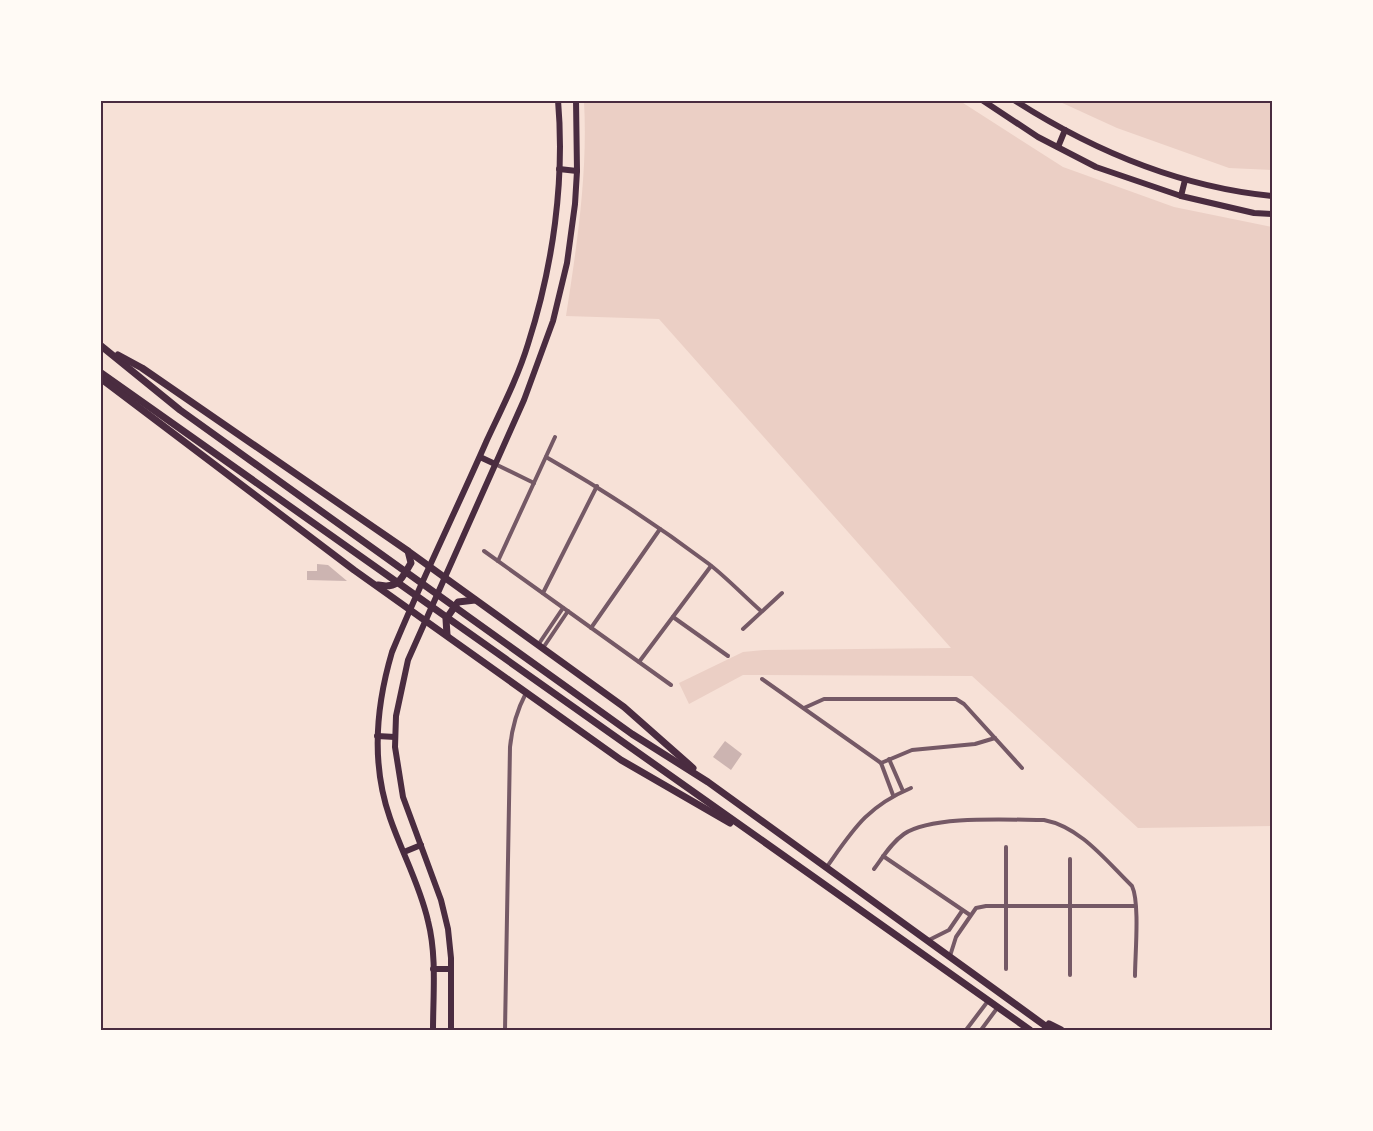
<svg xmlns="http://www.w3.org/2000/svg" width="1373" height="1131" font-family="'Libre Baskerville',serif">
<style>
.green{fill:#ebcfc5}
.building{fill:#ccb4b1}
.lines{fill:none;stroke-linecap:round;stroke-linejoin:round}
.minor{stroke:#755966;stroke-width:4}
.secondary{stroke:#4a2c40;stroke-width:6}
.trunk{stroke:#4a2c40;stroke-width:7}
.neatline{fill:none;stroke:#4a2c40;stroke-width:2}
</style>
<rect width="100%" height="100%" fill="#f7e1d7"/>
<g class="green">
<path d="M584,101H960L1063,167L1174,207L1272,227V826L1138,828L972,676L743,675L689,704L679,683L743,652L764,650L951,648L659,319L566,316C577,245 588,173 584,101Z"/>
<polygon points="1058,101 1272,101 1272,170 1229,168 1117,128"/>
</g>
<g class="building">
<polygon points="317,564 328,565 347,581 307,580 307,571 317,571"/>
<polygon points="725,741 742,754 731,770 713,757"/>
</g>
<g class="lines">
<g class="minor">
<path d="M546,457C602,489 657,525 709,564C727,578 744,596 761,611"/>
<polyline points="495,464 534,483"/>
<polyline points="484,551 671,685"/>
<polyline points="498,561 555,437"/>
<polyline points="543,593 597,486"/>
<polyline points="673,617 728,656"/>
<polyline points="591,628 660,529"/>
<polyline points="743,629 782,593"/>
<polyline points="538,645 563,608"/>
<polyline points="543,648 568,611"/>
<polyline points="639,662 711,566"/>
<polyline points="762,679 881,763 893,795"/>
<polyline points="804,708 824,699 956,699 964,704 1022,768"/>
<polyline points="889,759 903,791"/>
<polyline points="881,763 912,750 975,744 995,738"/>
<polyline points="883,856 970,915"/>
<path d="M826,868C853,830 866,807 911,788"/>
<path d="M874,869C883,857 891,843 904,834C932,815 1010,820 1044,820C1081,827 1107,862 1132,886C1140,903 1135,955 1135,976"/>
<polyline points="929,940 949,930 962,911"/>
<polyline points="950,956 956,937 976,908 986,906 1135,906"/>
<polyline points="1006,969 1006,847"/>
<polyline points="1070,975 1070,859"/>
<path d="M505,1030L510,747C512,727 517,710 526,693"/>
<polyline points="966,1030 988,1001"/>
<polyline points="981,1030 998,1007"/>
</g>
<g class="secondary">
<polyline points="982,100 1038,137 1096,167 1181,196 1254,213 1272,214"/>
<path d="M1014,100C1092,150 1180,187 1272,196"/>
<polyline points="1058,147 1065,130"/>
<polyline points="559,169 577,171"/>
<polyline points="1181,196 1185,180"/>
<polyline points="480,457 495,464"/>
<polyline points="377,736 395,737"/>
<polyline points="404,852 421,845"/>
<polyline points="433,969 451,969"/>
<path d="M433,1030C433,995 437,956 428,921C420,885 402,853 390,818C371,764 376,706 392,652C421,581 456,511 487,440C502,408 518,377 528,344C553,266 565,181 558,100"/>
<polyline points="451,1030 451,958 448,929 441,900 403,797 395,747 396,716 408,660 524,400 553,321 567,263 575,204 577,171 576,100"/>
</g>
<g class="trunk">
<polyline points="100,345 180,410 632,734 708,782 1051,1030"/>
<polyline points="118,355 142,368 408,551 624,707 693,768"/>
<polyline points="100,372 1030,1030"/>
<polyline points="100,378 354,570 621,760 730,823"/>
<path d="M378,585C398,589 401,580 411,563L408,551"/>
<polyline points="447,635 446,619 458,602 475,600"/>
<polyline points="1049,1024 1061,1030"/>
</g>
</g>
<rect width="1373" height="1131" fill="none" stroke="#fffaf5" stroke-width="204"/>
<rect x="102" y="102" width="1169" height="927" class="neatline"/>
</svg>
